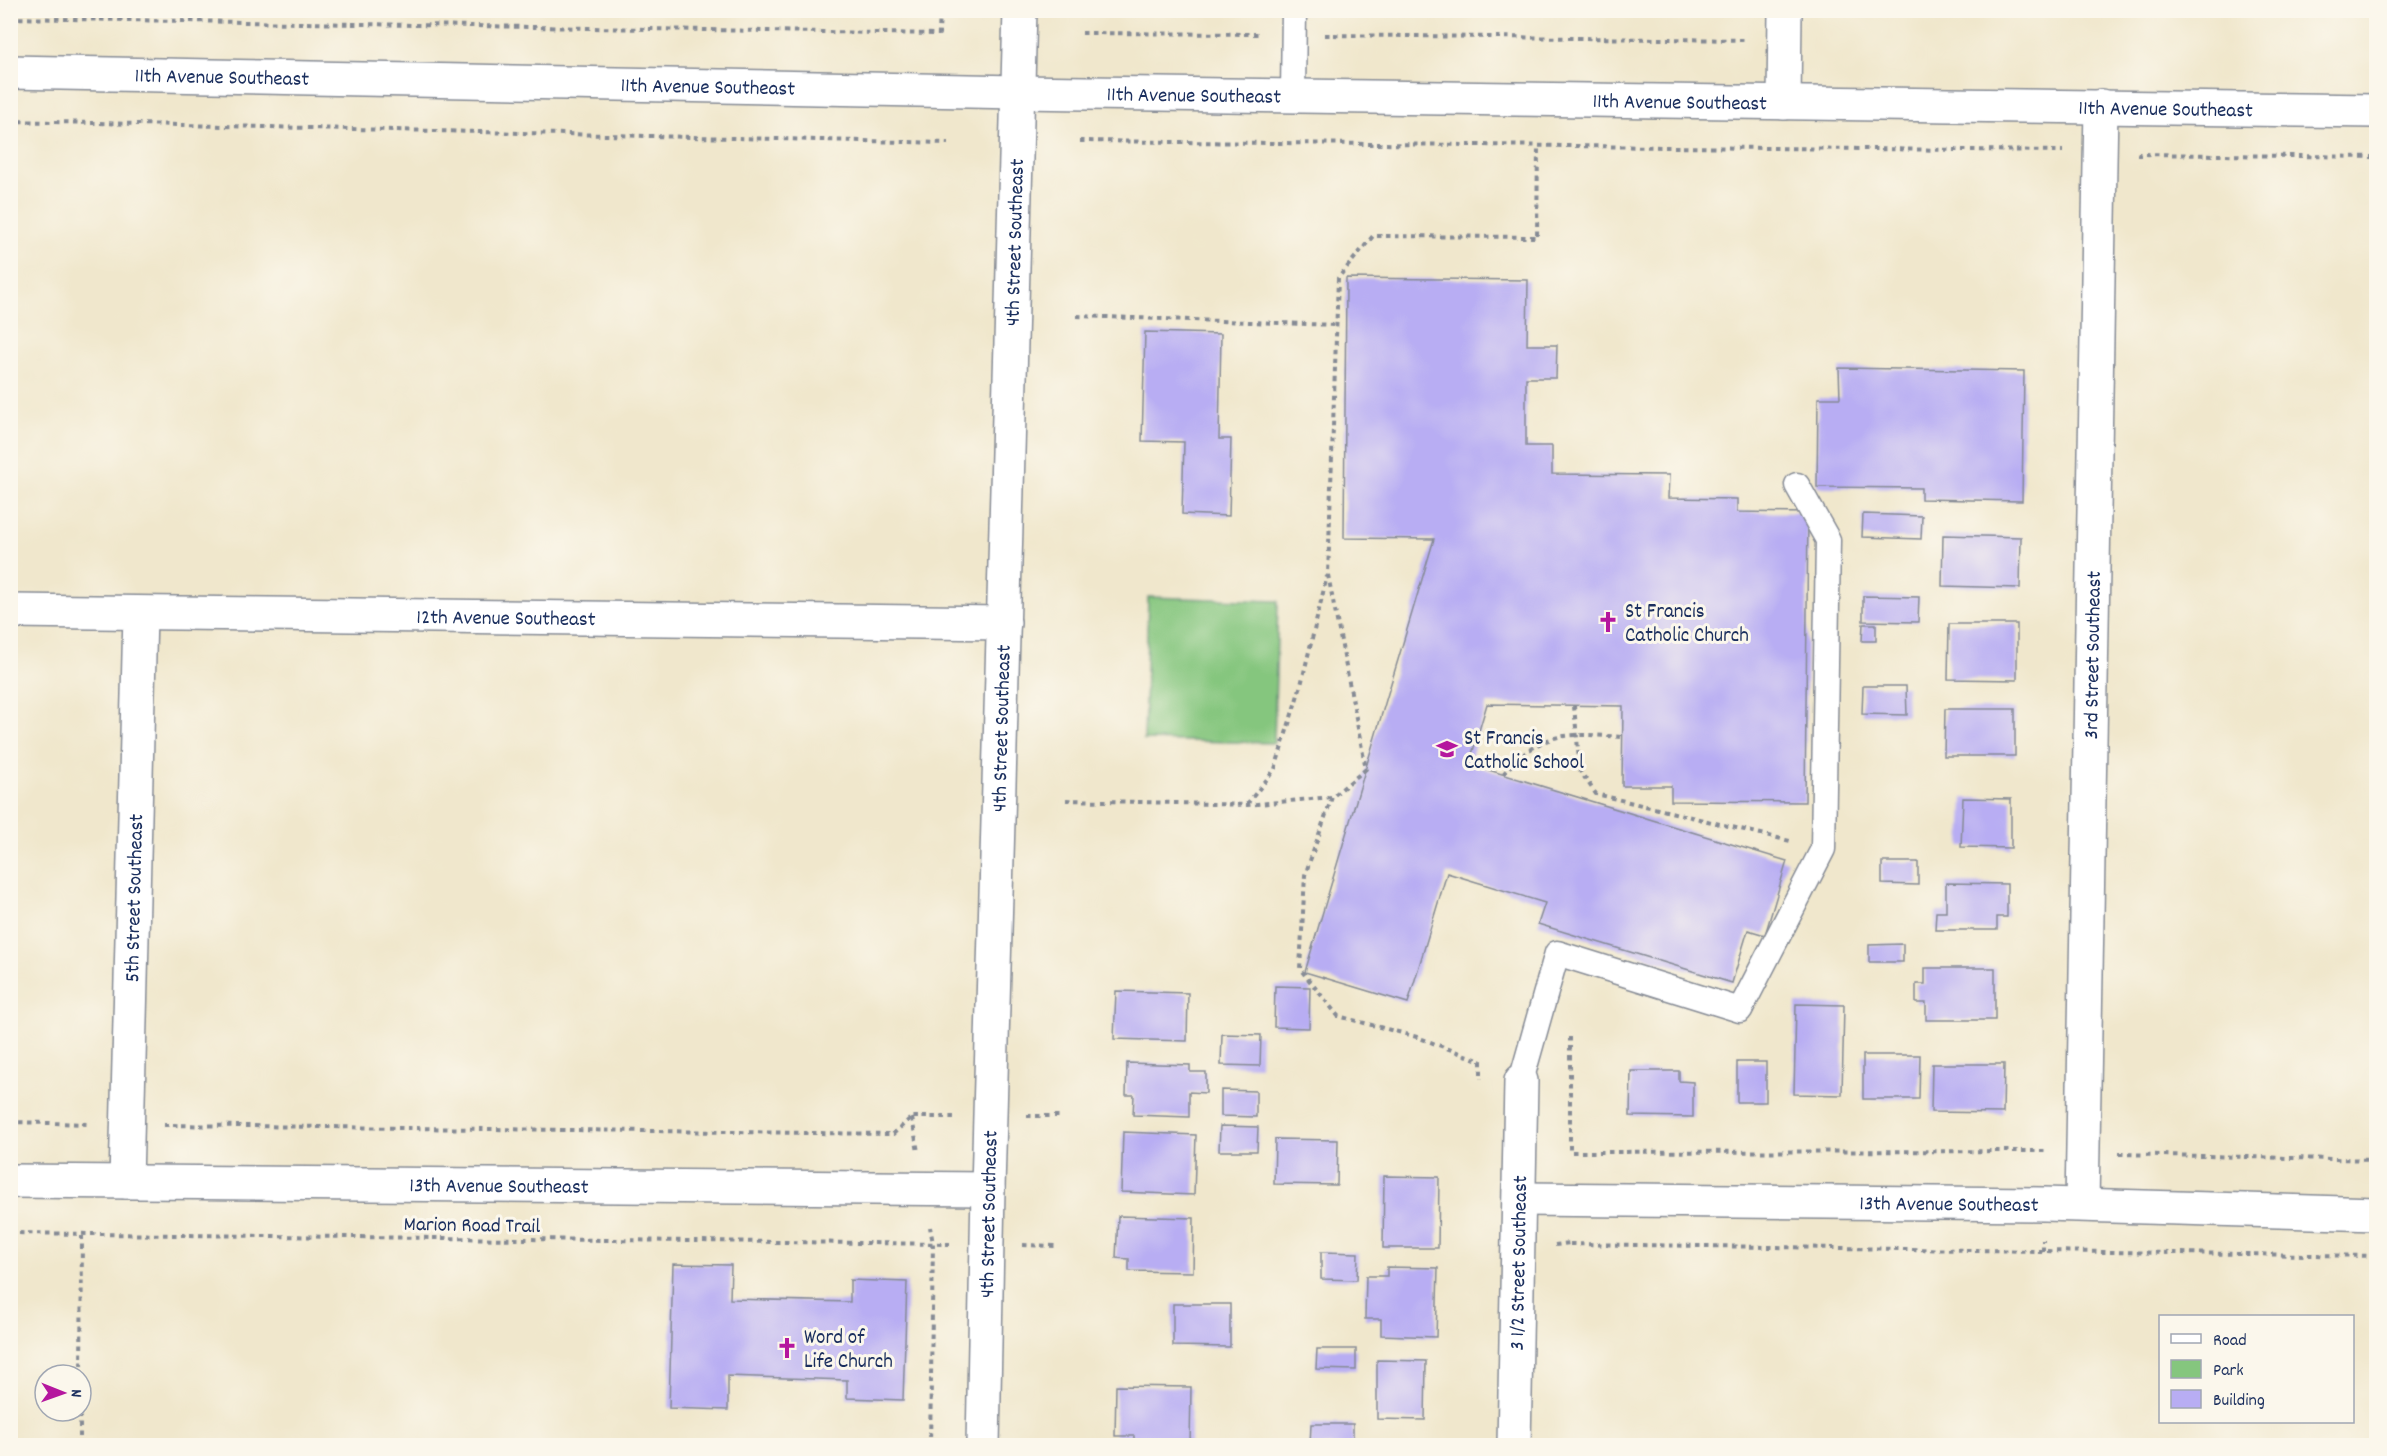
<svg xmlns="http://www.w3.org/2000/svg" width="2387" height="1456" font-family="Dekko,sans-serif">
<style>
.green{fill:#85c67e;stroke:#507a6e;stroke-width:1.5}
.building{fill:#b8adf3}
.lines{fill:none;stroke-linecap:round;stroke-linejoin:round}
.lane-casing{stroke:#868b95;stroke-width:27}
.street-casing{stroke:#868b95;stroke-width:36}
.secondary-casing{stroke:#868b95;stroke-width:36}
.path{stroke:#868b95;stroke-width:4;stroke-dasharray:4.5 4.5;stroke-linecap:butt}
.lane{stroke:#fff;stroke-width:24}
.street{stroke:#fff;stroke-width:33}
.secondary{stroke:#fff;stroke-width:33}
.labels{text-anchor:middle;stroke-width:6;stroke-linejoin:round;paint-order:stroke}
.street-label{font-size:21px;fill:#1b2f5e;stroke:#fbf7ec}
.poi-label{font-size:21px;fill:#1b2f5e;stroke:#fbf7ec;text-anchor:start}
</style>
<rect width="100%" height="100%" fill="#fbf7ec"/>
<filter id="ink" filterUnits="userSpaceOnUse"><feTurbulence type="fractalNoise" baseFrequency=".0167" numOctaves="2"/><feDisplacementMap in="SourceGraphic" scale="12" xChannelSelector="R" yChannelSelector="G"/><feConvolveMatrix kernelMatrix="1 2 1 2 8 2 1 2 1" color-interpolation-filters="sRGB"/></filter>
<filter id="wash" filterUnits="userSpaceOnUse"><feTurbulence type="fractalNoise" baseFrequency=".008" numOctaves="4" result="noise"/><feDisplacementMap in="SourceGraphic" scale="24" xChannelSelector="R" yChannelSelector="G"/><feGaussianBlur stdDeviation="1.35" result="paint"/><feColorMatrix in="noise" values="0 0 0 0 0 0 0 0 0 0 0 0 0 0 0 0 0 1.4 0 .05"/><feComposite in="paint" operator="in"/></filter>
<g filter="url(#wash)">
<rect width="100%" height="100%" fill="#f0e7cc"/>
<polygon class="green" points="1148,597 1278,601 1274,743 1144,740"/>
<g id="blocks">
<g class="building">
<polygon points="1346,278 1528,280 1527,345 1557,345 1556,378 1526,378 1526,446 1552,446 1552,474 1669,475 1668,498 1737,499 1737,512 1808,513 1805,802 1671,801 1671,786 1622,786 1623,706 1487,704 1469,764 1787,861 1765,935 1748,930 1732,983 1538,924 1545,903 1447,873 1408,1003 1305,972 1434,539 1344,538"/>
<polygon points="1145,332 1221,334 1219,439 1231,439 1229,516 1182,514 1184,442 1142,441"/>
<polygon points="1839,368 2024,371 2022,501 1921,499 1921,488 1817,487 1818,398 1840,398"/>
<polygon points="1863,514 1922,516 1921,539 1862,537"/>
<polygon points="1943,535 2021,537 2020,588 1942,586"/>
<polygon points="1863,596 1919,597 1918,622 1863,621"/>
<polygon points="1863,624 1876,624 1876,641 1862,641"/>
<polygon points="1949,624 2017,624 2017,680 1948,679"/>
<polygon points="1863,686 1906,686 1907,715 1862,714"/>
<polygon points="1945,709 2015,709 2015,756 1944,756"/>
<polygon points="1963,798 2011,799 2011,848 1961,847"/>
<polygon points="1882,862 1918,862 1918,885 1882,884"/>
<polygon points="1946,883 2007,884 2007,917 1997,917 1997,930 1935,930 1936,912 1946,912"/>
<polygon points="1903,944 1903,962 1869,962 1869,945"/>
<polygon points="1925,968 1995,968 1995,1020 1926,1020 1926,1003 1916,1003 1916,984 1925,984"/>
<polygon points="1275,986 1310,987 1309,1028 1274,1027"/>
<polygon points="1116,991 1188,993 1187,1041 1114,1039"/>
<polygon points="1796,1004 1844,1005 1842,1095 1794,1094"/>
<polygon points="1222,1034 1261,1035 1260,1066 1221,1065"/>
<polygon points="1863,1055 1920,1055 1919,1099 1863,1099"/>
<rect x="1737" y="1062" width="29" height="40"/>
<polygon points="1127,1063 1190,1065 1190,1072 1206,1072 1206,1093 1189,1092 1189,1117 1133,1115 1134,1095 1126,1095"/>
<polygon points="1932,1064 2004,1064 2003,1113 1931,1112"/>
<polygon points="1631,1071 1679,1071 1679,1081 1693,1082 1693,1117 1630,1116"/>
<polygon points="1221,1090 1256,1091 1256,1117 1221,1116"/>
<polygon points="1220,1126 1258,1127 1257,1151 1219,1151"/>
<polygon points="1123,1132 1196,1135 1194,1195 1121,1192"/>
<polygon points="1275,1139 1338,1140 1337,1185 1274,1184"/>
<polygon points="1384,1176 1439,1177 1438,1248 1383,1248"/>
<polygon points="1118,1216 1194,1218 1193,1272 1129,1271 1129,1259 1116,1258"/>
<polygon points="1321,1252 1358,1253 1357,1280 1321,1279"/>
<polygon points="673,1264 731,1265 730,1299 850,1302 850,1280 907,1282 903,1400 847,1398 847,1380 728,1376 728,1410 669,1408"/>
<polygon points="1387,1267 1438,1268 1436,1337 1381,1335 1381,1319 1365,1319 1366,1276 1387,1276"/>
<polygon points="1173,1304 1230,1304 1230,1347 1173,1346"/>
<polygon points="1317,1349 1356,1349 1356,1370 1316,1369"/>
<polygon points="1377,1360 1426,1361 1425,1420 1377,1419"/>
<polygon points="1116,1386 1191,1387 1190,1446 1134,1446 1134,1436 1115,1436"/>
<polygon points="1311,1424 1353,1424 1353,1446 1310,1446"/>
</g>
</g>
</g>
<g filter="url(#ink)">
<use href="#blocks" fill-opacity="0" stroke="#868b95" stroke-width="1.5"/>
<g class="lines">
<defs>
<g id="lane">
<polyline points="1293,94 1294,10"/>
<polyline points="1521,1081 1557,953 1740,1010 1823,849 1828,540 1797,485"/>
</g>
<g id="street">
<polyline points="1784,103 1785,10"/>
<path id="s1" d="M10,611L1004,623"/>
<path id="s2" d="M126,1182L140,614"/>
<path id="s3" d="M1521,1199L2044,1204L2376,1214"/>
<path id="s4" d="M2082,1204L2101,106"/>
<path id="s5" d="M1514,1446L1521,1081"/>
</g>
<g id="secondary">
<path id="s6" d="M10,72L1018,92L2376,111"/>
<path id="s7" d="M10,1181L988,1189"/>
<path id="s8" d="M983,1446L988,1189L1020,10"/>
</g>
</defs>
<use href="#lane" class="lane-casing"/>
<use href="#street" class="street-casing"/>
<use href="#secondary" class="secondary-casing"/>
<g class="path">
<polyline points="10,18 939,34 940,10"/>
<polyline points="1082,33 1261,34"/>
<polyline points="1325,35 1747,40"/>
<polyline points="10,121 948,143"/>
<polyline points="1080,141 2063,151"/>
<polyline points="2139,157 2139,154 2376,157"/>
<polyline points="1077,316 1336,325"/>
<polyline points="1574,706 1580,771 1596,794 1790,841"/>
<path d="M1503,774C1543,730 1566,733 1622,737"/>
<polyline points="1332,797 1305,875 1300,969 1338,1016 1417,1037 1481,1061 1481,1079"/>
<polyline points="1066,800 1247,805 1332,797 1366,769 1328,575 1338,278 1373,236 1537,237 1538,146"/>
<polyline points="1247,804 1275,769 1301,685 1327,576"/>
<polyline points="1570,1037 1570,1152 2046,1151"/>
<polyline points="1027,1116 1059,1116"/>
<polyline points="912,1118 918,1152"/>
<polyline points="10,1122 90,1124"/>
<polyline points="164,1125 893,1134 912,1117 954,1117"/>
<polyline points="2119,1154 2376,1160"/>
<polyline points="10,1233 950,1244"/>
<polyline points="1570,1244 2376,1256"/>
<polyline points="1023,1245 1058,1246"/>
<polyline points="1555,1245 1570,1243"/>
<polyline points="2043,1251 2043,1240"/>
<polyline points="81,1375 82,1236"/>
<polyline points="80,1446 80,1411"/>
<polyline points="930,1446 933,1243 930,1227"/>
</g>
<use href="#lane" class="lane"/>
<use href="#street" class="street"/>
<use href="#secondary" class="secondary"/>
</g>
</g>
<defs>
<symbol id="church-bare" viewBox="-9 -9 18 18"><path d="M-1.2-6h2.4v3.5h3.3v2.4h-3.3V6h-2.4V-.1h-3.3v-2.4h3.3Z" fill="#b5179e" stroke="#fbf7ec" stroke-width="2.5" paint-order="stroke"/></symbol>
<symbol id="school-bare" viewBox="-9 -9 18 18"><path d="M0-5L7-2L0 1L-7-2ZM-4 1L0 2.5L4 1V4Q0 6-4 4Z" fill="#b5179e" stroke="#fbf7ec" stroke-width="2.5" paint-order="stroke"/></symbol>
</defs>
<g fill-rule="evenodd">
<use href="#church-bare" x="1593" y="607" width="30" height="30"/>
<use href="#school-bare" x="1432" y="734" width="30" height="30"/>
<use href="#church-bare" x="772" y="1333" width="30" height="30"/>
</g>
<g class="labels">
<g class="street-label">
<text dy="7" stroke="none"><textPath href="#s6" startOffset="212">11th Avenue Southeast</textPath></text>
<text dy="7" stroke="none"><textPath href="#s6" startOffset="698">11th Avenue Southeast</textPath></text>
<text dy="7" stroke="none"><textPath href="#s6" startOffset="1184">11th Avenue Southeast</textPath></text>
<text dy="7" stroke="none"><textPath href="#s6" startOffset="1670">11th Avenue Southeast</textPath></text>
<text dy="7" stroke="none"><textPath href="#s6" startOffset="2156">11th Avenue Southeast</textPath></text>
<text dy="7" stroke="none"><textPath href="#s8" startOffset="1204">4th Street Southeast</textPath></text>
<text dy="7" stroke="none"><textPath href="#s1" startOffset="496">12th Avenue Southeast</textPath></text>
<text dy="7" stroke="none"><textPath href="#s4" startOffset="549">3rd Street Southeast</textPath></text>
<text dy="7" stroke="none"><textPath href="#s8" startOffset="718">4th Street Southeast</textPath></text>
<text dy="7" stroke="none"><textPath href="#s2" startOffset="284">5th Street Southeast</textPath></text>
<text dy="7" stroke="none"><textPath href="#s7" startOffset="489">13th Avenue Southeast</textPath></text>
<text dy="7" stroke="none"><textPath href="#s3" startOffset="428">13th Avenue Southeast</textPath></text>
<text dy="7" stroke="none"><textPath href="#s8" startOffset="232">4th Street Southeast</textPath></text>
<text transform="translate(472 1224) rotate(1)" y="7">Marion Road Trail</text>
<text dy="7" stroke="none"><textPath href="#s5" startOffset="183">3 1/2 Street Southeast</textPath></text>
</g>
<g class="poi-label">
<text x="1625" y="617">St Francis<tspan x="1625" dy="24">Catholic Church</tspan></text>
<text x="1464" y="744">St Francis<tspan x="1464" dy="24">Catholic School</tspan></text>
<text x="804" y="1343">Word of<tspan x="804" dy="24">Life Church</tspan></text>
</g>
</g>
<rect width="2387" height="1456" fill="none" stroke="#fbf7ec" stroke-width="36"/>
<rect x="2159" y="1315" width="195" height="108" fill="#fbf7ec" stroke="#a1a7b3" stroke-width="1.5"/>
<rect x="2171" y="1334" width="30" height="9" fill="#ffffff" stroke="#a1a7b3" stroke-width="1.5"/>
<text x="2213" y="1345" font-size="18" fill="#1b2f5e">Road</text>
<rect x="2171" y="1360" width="30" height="18" fill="#85c67e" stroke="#a1a7b3" stroke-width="1.5"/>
<text x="2213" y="1375" font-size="18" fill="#1b2f5e">Park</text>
<rect x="2171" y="1390" width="30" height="18" fill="#b8adf3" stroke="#a1a7b3" stroke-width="1.5"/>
<text x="2213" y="1405" font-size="18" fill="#1b2f5e">Building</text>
<g transform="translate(63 1393) rotate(91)"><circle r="28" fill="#fbf7ec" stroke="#a1a7b3" stroke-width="1.5"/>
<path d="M0-4.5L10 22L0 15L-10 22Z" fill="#b5179e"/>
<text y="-9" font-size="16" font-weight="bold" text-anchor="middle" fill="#1b2f5e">N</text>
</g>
</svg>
